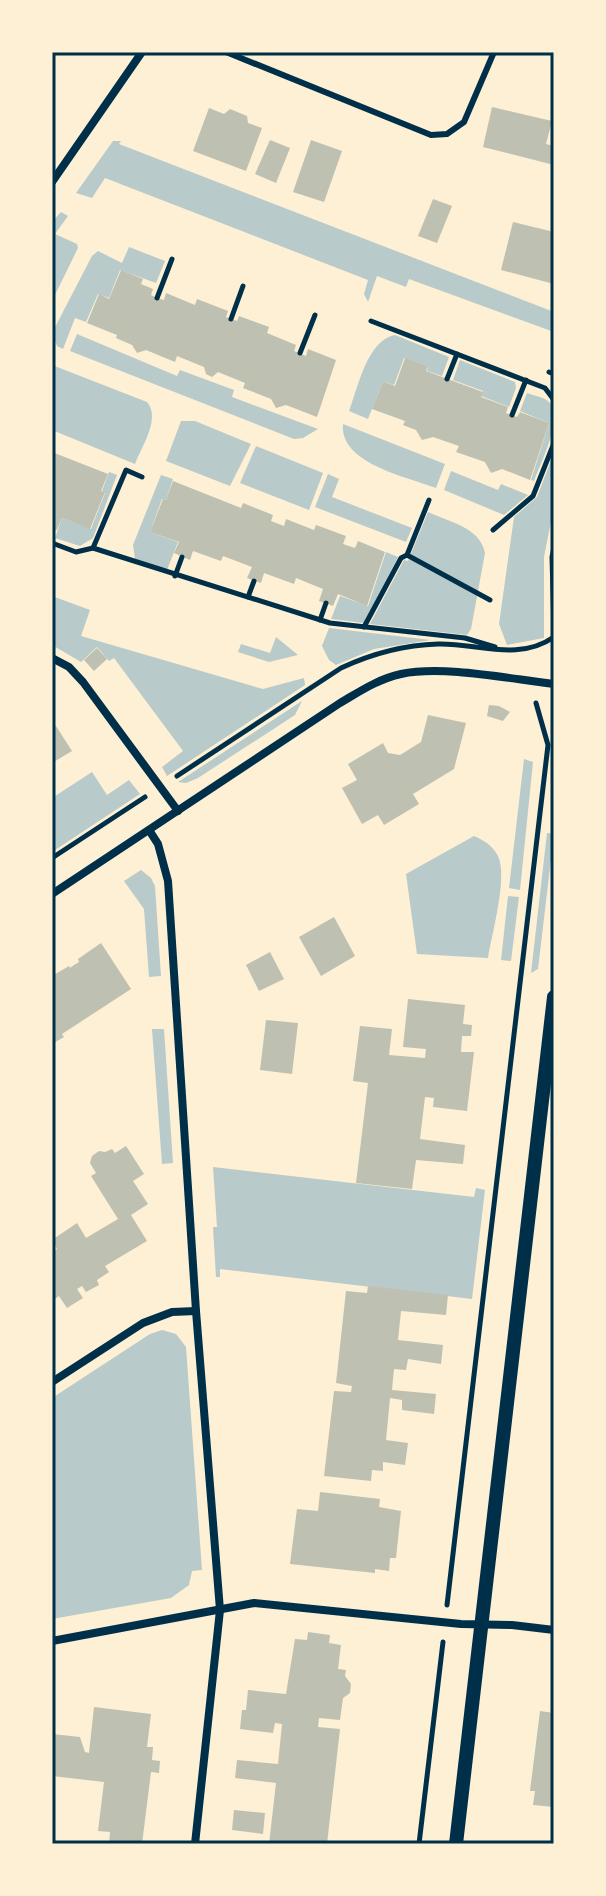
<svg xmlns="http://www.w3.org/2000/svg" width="606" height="1896" font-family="Montserrat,sans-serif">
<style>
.green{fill:#b9caca}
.building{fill:#bec0b2}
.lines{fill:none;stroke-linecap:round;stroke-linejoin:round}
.path{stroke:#003049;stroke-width:5}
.service{stroke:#003049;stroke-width:6}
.minor{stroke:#003049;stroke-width:8}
.tertiary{stroke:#003049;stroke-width:14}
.neatline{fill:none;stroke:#003049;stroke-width:3}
</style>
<rect width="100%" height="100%" fill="#fdf0d5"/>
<g class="green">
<polygon points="113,141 121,141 119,144 554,312 554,332 409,279 406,287 377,276 368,302 364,294 368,280 105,178 92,198 76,193"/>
<polygon points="61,212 68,216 55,234 77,244 78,248 52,301 52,222"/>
<polygon points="129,247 165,261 156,283 120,270 109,298 98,294 86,322 75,318 63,349 57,346 52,333 92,256 98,251 122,263"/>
<polygon points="77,334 177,376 180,370 234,390 232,397 318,429 303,438 294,439 70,351"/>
<path d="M395,335L449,357L442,376L427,371L428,366L404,358L394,385L383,381L368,419L349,411C358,388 367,340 395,335Z"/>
<polygon points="460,360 515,382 516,388 509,407 481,396 483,391 453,380"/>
<path d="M52,365L147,402C161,418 142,446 135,464L52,430Z"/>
<path d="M527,393C535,396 545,397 550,403C564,418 540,464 534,481L531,480L549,423L520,411Z"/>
<polygon points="181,421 195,421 251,444 230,486 166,461"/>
<path d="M343,424L445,464L436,488C407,477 339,463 343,424Z"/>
<polygon points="256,446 323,473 309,510 240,483"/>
<polygon points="554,453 554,506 544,557 544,638 507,645 499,624 514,517 537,497"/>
<polygon points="451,471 498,490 501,484 528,495 504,515 444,490"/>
<polygon points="109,472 117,475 93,538 80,546 55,538 62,518 91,529 105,493 102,491"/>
<polygon points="328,474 339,479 332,497 412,528 406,542 315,507"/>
<polygon points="161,475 173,479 166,500 162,499 150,532 178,542 167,570 135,559 133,545"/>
<path d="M428,512C449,522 480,527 485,553L471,629L467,635L370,624L404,560L408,561Z"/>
<polygon points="386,552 398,557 364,623 331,619 340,596 368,606"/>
<polygon points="52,596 90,610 81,636 263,689 304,678 305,685 167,776 162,767 183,751 114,658 109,661 97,647 81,662 52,645"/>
<polygon points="329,628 431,640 374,649 336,665 329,660 322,646"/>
<polygon points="276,637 298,655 269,662 238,652 241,644 270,653"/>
<polygon points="302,701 295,715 198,778 186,783 178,782"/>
<polygon points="524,759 533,762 520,890 509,888"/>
<polygon points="92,772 107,795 129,780 140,794 52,852 52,798"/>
<polygon points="547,833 554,834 538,969 531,973"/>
<path d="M474,836C485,841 492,845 498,856C508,877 492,933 488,958L417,954L406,874Z"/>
<polygon points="141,870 151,878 155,886 161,976 149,977 144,909 124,881"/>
<polygon points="508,896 519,897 511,961 501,960"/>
<polygon points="152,1029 164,1029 173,1163 162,1164"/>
<polygon points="213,1167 474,1197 476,1188 485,1190 472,1299 220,1269 220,1277 216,1277 213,1227 217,1227"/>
<polygon points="162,1330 176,1334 186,1347 202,1570 192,1571 189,1585 171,1598 52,1619 52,1398 150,1334"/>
</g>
<g class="building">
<polygon points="492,107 552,121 546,144 554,146 554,165 483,147"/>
<polygon points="209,108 224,114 230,109 247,116 248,123 262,128 246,171 193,151"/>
<polygon points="270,140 290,148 276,183 255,174"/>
<polygon points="311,140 342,151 324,202 293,192"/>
<polygon points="433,199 452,206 437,243 418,236"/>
<polygon points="513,222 554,232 551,255 554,256 554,284 501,270"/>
<polygon points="121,270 143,279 141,284 153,289 151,295 157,298 164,300 166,293 195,305 197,299 228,311 226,317 237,321 239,316 269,327 267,333 296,345 294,351 306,356 308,349 336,360 317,417 286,405 276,408 271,399 243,388 245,383 218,372 212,377 206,374 204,367 177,356 175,362 146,350 137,353 132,345 116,338 117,335 87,323 99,294 109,299"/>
<polygon points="405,358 428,366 426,371 483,392 481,397 508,407 506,413 517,417 520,412 549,423 530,480 502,469 491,473 485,462 456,452 459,446 433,437 422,440 416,430 403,425 405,421 372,409 383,381 395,386"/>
<polygon points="52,452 108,474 101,491 105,492 90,529 62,518 57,530 52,529"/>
<polygon points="173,481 241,508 243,503 273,515 271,521 284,526 286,519 314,530 316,525 346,536 343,544 355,548 358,541 385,552 367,606 338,594 333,606 319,601 323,589 296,578 294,584 264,573 261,583 247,578 252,567 223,556 221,561 193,551 190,560 174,553 179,542 150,532 163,499 166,500"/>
<polygon points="97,648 107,659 94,671 84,660"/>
<polygon points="489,705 499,706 510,712 503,721 487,716"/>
<polygon points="428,715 466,723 454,769 413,794 419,804 384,825 378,815 362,824 342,788 357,780 348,764 383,743 388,753 400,755 421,742"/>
<polygon points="56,726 72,751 52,763 52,729"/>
<polygon points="334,917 355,956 321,976 299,937"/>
<polygon points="101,943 131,989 62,1034 64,1037 52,1044 52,976 69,966 70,968 74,965 79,962 78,959"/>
<polygon points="270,952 284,979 259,991 246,965"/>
<polygon points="408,999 465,1005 463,1024 472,1025 471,1036 462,1036 461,1052 474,1052 467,1111 433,1107 434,1098 425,1097 420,1139 465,1145 463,1164 416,1160 412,1189 356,1183 368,1083 353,1081 360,1026 392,1029 389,1055 425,1058 426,1049 403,1047"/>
<polygon points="266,1020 298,1023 292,1074 260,1070"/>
<polygon points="126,1146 144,1174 133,1181 148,1204 131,1215 147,1241 105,1266 109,1272 97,1280 99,1285 86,1292 82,1286 77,1289 83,1298 67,1308 59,1296 52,1301 52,1252 57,1249 52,1240 77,1223 86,1238 118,1219 91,1176 96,1173 90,1163 92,1156 99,1151 105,1152 112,1149 115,1153"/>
<polygon points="368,1286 448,1295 446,1315 401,1311 398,1340 443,1345 441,1364 408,1359 406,1370 394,1369 392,1390 436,1394 434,1414 402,1410 402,1400 390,1398 386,1440 408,1443 405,1465 383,1462 383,1471 372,1470 371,1481 324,1476 334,1391 351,1392 352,1386 336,1383 346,1291 367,1293"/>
<polygon points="320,1492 380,1499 379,1507 401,1511 396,1558 390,1558 389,1571 375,1569 375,1573 290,1564 297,1509 318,1511"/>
<polygon points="308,1632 330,1635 329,1643 341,1645 338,1669 346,1670 345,1676 351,1684 350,1693 343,1698 340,1720 319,1718 318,1727 340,1729 327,1844 269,1844 276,1783 235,1778 237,1760 278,1764 282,1724 275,1723 273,1733 240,1729 242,1710 246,1710 248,1690 286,1694 295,1639 307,1640"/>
<polygon points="94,1707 151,1714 147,1747 153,1747 152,1760 160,1761 159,1773 151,1772 142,1844 109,1844 110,1832 98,1831 104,1782 52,1776 52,1734 80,1737 85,1752 89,1753"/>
<polygon points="540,1711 554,1713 554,1807 533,1805 535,1791 530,1791"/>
<polygon points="234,1810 265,1813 263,1834 232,1830"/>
</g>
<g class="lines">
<g class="path">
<polyline points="157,298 172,259"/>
<polyline points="231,319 243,286"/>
<polyline points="371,321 545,388 554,400"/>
<polyline points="300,353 315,315"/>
<polyline points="549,372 554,374"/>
<polyline points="447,379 457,354"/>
<polyline points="512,415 526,380"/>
<polyline points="493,530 533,496 554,443"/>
<polyline points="52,543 76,552 93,548 330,623 465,638 495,647"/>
<polyline points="554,547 552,557 554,630"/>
<polyline points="93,548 126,470 142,477"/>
<polyline points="407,555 490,600"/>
<polyline points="175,576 182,557"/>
<polyline points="248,597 254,581"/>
<polyline points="320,620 326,603"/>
<polyline points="364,627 401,558 407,555 429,500"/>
<path d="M177,776L341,668C371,654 404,645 438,644C478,643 518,662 554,637"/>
<polyline points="52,858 145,797"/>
<polyline points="447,1605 548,745 536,703"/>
<polyline points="419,1844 443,1642"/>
</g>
<polyline class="service" points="226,52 431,135 447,134 464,122 494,52"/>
<g class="minor">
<polyline points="52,182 142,52"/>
<polyline points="52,658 69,667 83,682 178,811"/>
<polyline points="149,830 158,844 168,881 196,1311 220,1610 195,1844"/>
<path d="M52,894L340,703C359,692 378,679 401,674C443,665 510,679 554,684"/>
<polyline points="52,1382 143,1323 172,1312 196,1311"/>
<polyline points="52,1641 254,1603 461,1624 512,1625 554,1630"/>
</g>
<polyline class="tertiary" points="456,1844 554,997"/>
</g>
<rect width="606" height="1896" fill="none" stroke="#fdf0d5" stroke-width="108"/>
<rect x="54" y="54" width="498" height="1788" class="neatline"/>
</svg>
